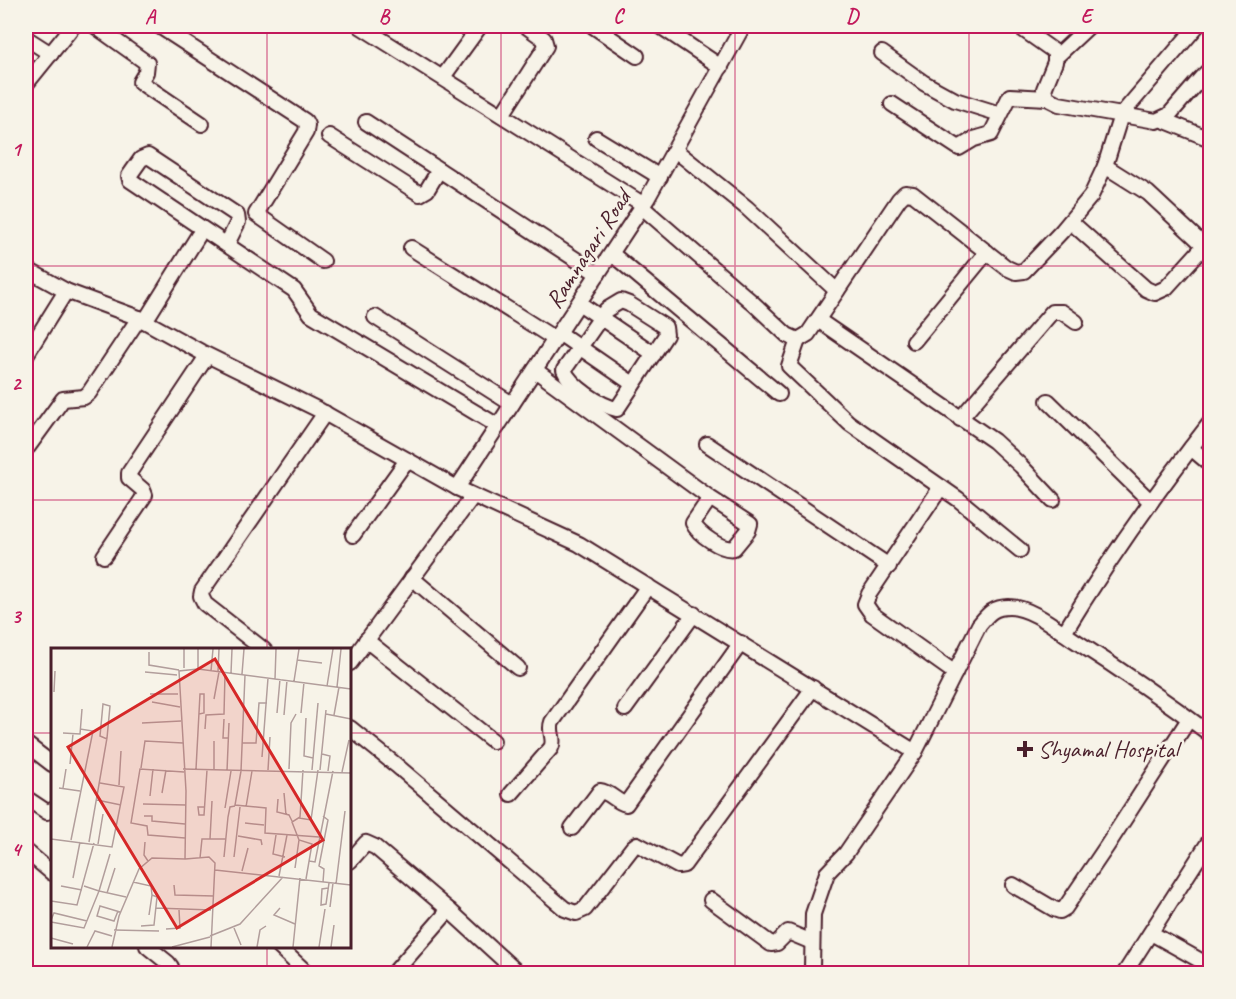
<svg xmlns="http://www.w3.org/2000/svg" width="1236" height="999" font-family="Caveat,sans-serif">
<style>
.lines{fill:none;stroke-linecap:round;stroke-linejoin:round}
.minor-casing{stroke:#4a1f2b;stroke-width:18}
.minor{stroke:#f7f3e8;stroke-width:14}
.grid{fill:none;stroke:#c2185b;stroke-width:1.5;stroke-opacity:0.55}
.poi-dot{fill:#4a1f2b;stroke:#f7f3e8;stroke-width:2}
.labels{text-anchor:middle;stroke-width:5;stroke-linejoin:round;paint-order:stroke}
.street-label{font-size:24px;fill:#4a1f2b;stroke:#f7f3e8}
.poi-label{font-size:24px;fill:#4a1f2b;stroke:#f7f3e8;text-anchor:start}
.inset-road{fill:none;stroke:#b29e9c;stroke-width:1.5}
.view{fill:#d62828;fill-opacity:0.15;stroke:#d62828;stroke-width:3}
.inset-edge{fill:none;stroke:#4a1f2b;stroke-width:3}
.neatline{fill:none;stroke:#c2185b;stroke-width:2}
.grid-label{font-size:20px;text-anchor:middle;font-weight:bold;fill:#c2185b}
</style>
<rect width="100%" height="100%" fill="#f7f3e8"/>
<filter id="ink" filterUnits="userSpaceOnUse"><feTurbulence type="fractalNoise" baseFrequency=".0167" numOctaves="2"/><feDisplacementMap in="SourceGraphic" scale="12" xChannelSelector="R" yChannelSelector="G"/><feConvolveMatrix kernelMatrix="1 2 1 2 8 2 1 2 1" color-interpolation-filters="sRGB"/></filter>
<g filter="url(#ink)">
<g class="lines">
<defs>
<g id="minor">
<polyline points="95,26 147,63 146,72 140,82 202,124"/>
<polyline points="159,26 305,121 307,125 306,132 256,214 323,261"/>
<polyline points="360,26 644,205"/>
<polyline points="593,26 637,56"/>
<polyline points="660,26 721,67"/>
<polyline points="1018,26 1055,52 1055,62 1044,89 1047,98 1059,104 1156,121 1169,115 1201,78 1210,69"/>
<polyline points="26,38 51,54"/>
<polyline points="882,53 924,83 955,100 1000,114"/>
<polyline points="1056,57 1089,26"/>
<polyline points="443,77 480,26"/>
<polyline points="26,84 73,26"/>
<polyline points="892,104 959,148 974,139 991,134 1010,96 1047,98"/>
<polyline points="502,115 546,46 544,39 526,26"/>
<polyline points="1163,120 1210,139"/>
<polyline points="366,122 598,274"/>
<polyline points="329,136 420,194 427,190 439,170"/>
<polyline points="596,138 660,177"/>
<polyline points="675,150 747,208 837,291"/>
<polyline points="1105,166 1148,193 1210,251"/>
<polyline points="642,207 754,304 787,335 798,340 808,334 899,199 905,193 913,194 1007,268 1016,272 1024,271 1062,231 1091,196 1105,166 1121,115 1197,26"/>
<polyline points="1071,222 1146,289 1155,293 1166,288 1205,245"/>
<polyline points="227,244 238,222 237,215 148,156 141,159 129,176 130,180 294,290 311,314 498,426"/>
<polyline points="411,248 555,339"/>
<polyline points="612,254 779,394"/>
<polyline points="26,269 66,291 139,318 201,352 319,410 457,488 579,544 915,752 846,853 827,873 813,914 812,968 814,974"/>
<path d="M621,301L629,304L665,327L666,335L617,409C601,406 570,386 564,370L606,310Z"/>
<polyline points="579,303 654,354"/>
<polyline points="375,317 512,404"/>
<polyline points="818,320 994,441 1021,466 1053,500"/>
<polyline points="145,321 198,236"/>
<polyline points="559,333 633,384"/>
<polyline points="798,340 789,366 849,423 958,499 1020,550"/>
<polyline points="914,341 987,252"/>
<polyline points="26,355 66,291"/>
<path d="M535,370L710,498L750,524L748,531L734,548C722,551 698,534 693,523L710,498"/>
<polyline points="1048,401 1151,502"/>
<polyline points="960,419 1052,312 1062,312 1076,322"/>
<polyline points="707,444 889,566"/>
<polyline points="28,447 63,399 84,397 89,393 139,318"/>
<polyline points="1191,448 1210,464"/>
<polyline points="941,487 869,594 865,604 872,614 955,673"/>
<polyline points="457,488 647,199 743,26"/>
<polyline points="353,535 407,460"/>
<polyline points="104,556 145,495 143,490 129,478 129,473 207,356"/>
<polyline points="412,578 518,668"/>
<path d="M1064,633C1108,560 1158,490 1210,423"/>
<polyline points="366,640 493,741"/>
<polyline points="264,650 205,604 201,596 202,591 325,413"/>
<polyline points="350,663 473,496"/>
<polyline points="625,709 694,614"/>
<polyline points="350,728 396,765 565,909 576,913 585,909 633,847 637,844 678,866 684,865 813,688"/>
<polyline points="26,744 52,764"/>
<path d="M915,752L979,625C988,614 993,607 1009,607C1031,607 1056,628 1074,640C1121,670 1166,701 1210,734"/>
<path d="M511,794L551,748C556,739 548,732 552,722L648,586"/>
<polyline points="26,798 47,812 52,810"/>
<path d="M572,828L600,791C610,792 616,802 626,804L741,643"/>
<polyline points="26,851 52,873"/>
<polyline points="350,861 366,843 375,847 449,910 519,974"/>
<polyline points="1013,885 1054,909 1060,911 1065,908 1107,846 1189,719"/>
<polyline points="711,900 771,944 777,943 788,932 812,942"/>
<polyline points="1151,933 1210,966"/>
<polyline points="147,946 168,963 171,967 169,974"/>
<polyline points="278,946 308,974"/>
<polyline points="393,974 449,910"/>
<polyline points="1124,974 1210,840"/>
</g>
</defs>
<use href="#minor" class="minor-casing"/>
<use href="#minor" class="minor"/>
</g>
</g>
<path class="grid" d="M267,26V650M501,26V974M735,26V974M969,26V974M26,266H1210M26,500H1210M26,733H52M350,733H1210M267,946V974"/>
<path class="poi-dot" d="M1022 740h6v6h6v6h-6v6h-6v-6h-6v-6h6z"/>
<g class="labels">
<g class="street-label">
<text transform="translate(588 249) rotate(-57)" y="8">Ramnagari Road</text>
</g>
<g class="poi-label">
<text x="1038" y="757">Shyamal Hospital</text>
</g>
</g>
<g transform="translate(51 648)">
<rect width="300" height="300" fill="#f7f3e8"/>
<path class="inset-road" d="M98,4V17L128,22M246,12L271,15M133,20V1M147,21V1M160,23L162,1M94,24L126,27M167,24L168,1M180,25L181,1M191,26L193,1M224,31L225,1M243,33L248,1M276,38L282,1M286,39L290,1M3,44L4,23M99,46H127M163,51L168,24M101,54L129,59M226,65L229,31M250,65L253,34M275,66L300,71M233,67L236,32M283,67L288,39M255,70L253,108L262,110M173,71L172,90H177M91,75L130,73M154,81L155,67L173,66L174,26M12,85L29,86L31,61M191,95H205L208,55H216M271,106L279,108L277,123M211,109L217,30M19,116L22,86M90,120L94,93L132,95M132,121L300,125M145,121L149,46H153V65L148,66M163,121V93M238,121L240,75L245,66M217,122L219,89M252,122L249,169L241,174L248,192L261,196L255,231M261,122L267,55M269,122L275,62M176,123L178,75M190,123L184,157L215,160L214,185L268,189M190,123L194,27M133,124L89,121L80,175L96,178L97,187L134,190M291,124L298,92M68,137L70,103M8,140L29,143M12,140L15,121M111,145L115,122M233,145L235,167M99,148L102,121M227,151L226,164L238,167L241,173M46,152L70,157M92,156L135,157M153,159H147L148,167H153L156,122M195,159L201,123M174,160L180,123M93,168H101V173L134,176M248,170L260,172L267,122M194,175L213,177M225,187L222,206L234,209M187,188L210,192L211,197M0,191L61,199L73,139L49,135M159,191L161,153M20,192L42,83L29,81M38,194L56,90L59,58L52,56L49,88L56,91M94,194L93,207L97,213M47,196L52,166M59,206L48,243L75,249M173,209L177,169L179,159L184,158M183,209L189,159M149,210L151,191H175M134,211L158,209L164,215L160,299M258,213L264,214L282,123M244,220L248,192M164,222L300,237M191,223L197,200M228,228L236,187M22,230L29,194M82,234L100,238L101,247L106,249L103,277L90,278M272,234L273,221L268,218L277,172L272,168M285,236L294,163M123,237L124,247L163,248M10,238L31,242M277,240L271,241L270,257L275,256L278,235M56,245L64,220M0,253L26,257L43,195M279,259L282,235M105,260L160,262M229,260L223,267L244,276M67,263L63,273L46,268L49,258L69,264M98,267L101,247M0,272L3,265L36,273M0,274L33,280L48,243L33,238M183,280L190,297M115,281L129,280L128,262M63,282L108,283M159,288L189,276L232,229M0,290L22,296M36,299L44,283L61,288M61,299L68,268L88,221L101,210L134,211L135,143L128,23L147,21L300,41M121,299L159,289M206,299L209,282L215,278M242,299L249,230M268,299L274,261M280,299L283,277"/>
<path class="view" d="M164,11L272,192L126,280L17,99Z"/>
<rect width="300" height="300" class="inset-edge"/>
</g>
<rect width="1236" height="999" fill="none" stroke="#f7f3e8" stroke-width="66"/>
<rect x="33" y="33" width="1170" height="933" class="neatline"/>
<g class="grid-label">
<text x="150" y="23">A</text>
<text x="384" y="23">B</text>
<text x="618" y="23">C</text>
<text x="852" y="23">D</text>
<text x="1086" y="23">E</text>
<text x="16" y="156">1</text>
<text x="16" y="390">2</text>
<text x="16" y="623">3</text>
<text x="16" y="856">4</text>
</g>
</svg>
